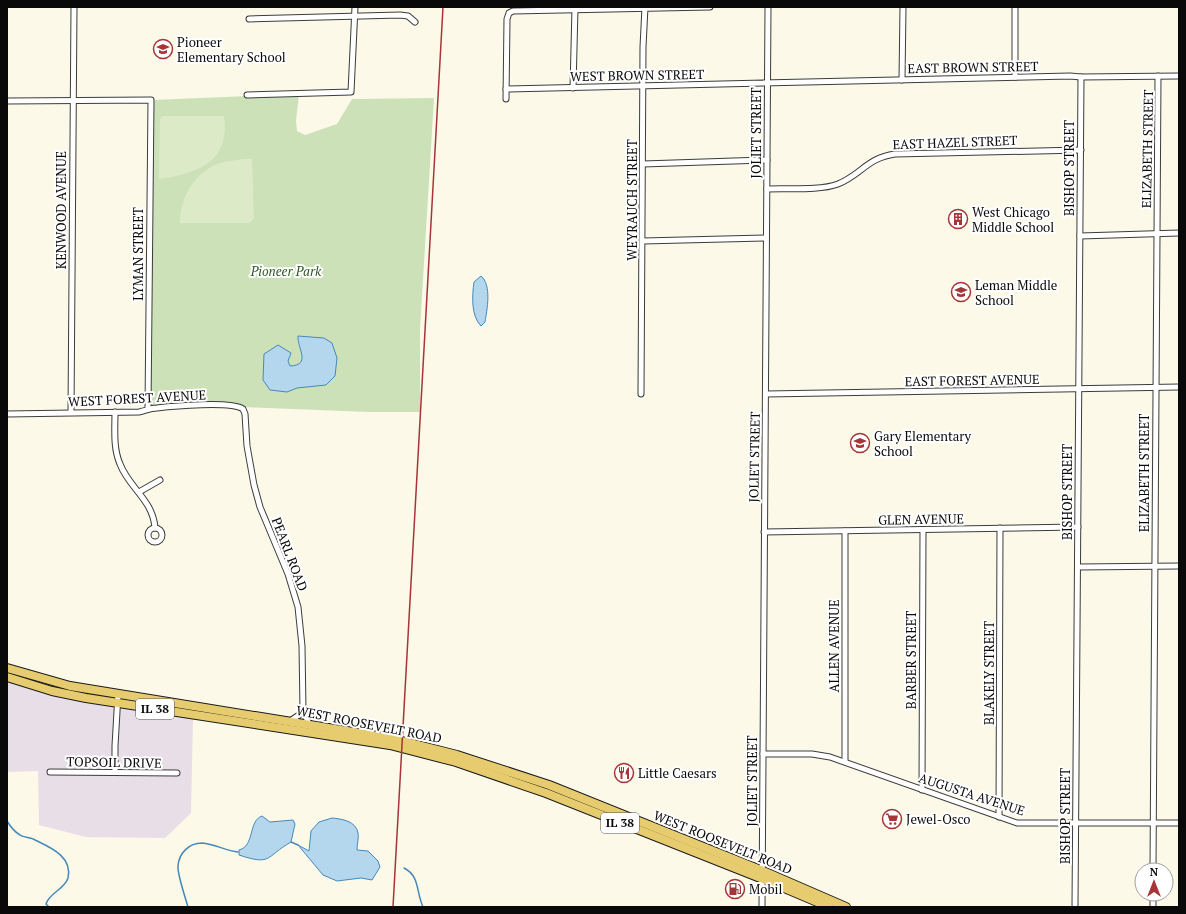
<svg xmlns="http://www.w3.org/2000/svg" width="1186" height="914" font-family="'PT Serif',serif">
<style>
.industrial{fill:#e7dee8}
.green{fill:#cce1b8}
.pitch{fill:#ddeac8}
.water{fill:#b4d7ed;stroke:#4589ba}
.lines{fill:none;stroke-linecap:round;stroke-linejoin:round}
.stream{stroke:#4589ba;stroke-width:1.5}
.street-casing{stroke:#3c3c3c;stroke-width:7}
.primary-casing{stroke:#1a1a1a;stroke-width:10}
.street{stroke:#fff;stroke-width:5}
.primary{stroke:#e6cc6e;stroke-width:8}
.rail{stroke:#a63538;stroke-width:1.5}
.labels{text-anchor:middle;stroke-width:4;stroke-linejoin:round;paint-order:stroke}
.shield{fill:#fff;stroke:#535353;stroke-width:1}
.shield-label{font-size:12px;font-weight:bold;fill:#090909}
.poi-label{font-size:13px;fill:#090909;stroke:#fff;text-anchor:start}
.street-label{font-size:13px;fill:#090909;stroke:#fff}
.park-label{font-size:13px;font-style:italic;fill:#2d5823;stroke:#fff}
</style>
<rect width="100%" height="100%" fill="#fcf9e9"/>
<polygon class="industrial" points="7,678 193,717 191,813 165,838 86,837 39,825 38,771 7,772"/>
<polygon class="green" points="299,94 296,121 297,131 305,135 337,124 352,99 434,98 420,329 420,412 370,412 240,407 148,409 151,100"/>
<g class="pitch">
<path d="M163,116H224C230,162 199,173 159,179L160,119Z"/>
<path d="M243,159H252L254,218L250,223H180C180,199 193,175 215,165C223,161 234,161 243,159Z"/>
</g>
<g class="water">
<path d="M481,276C492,285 487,310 485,322L481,326C471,316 472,296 474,282Z"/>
<path d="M298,336L324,338L332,343L337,358L335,376L326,385L297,388L287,392L270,390L263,380L264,354L278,345L291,353L288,361L290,366C312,365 297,348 298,336Z"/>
<path d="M262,816L270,822L293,820L295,824L291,842C265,857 272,866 239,855V850C255,846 248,821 262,816Z"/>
<path d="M332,818C342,819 356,821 358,833C359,838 357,844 357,850L368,851L378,861L380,867L372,880L361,878L337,881L323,875L298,845L309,851L311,831L319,822Z"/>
</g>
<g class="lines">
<g class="stream">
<path d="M7,821C10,826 15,832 20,835C24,838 31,837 35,840C49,847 73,856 68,878C65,889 49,893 46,904L49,907"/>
<polyline points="291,842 298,845"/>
<path d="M404,868C420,876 416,892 423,907"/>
<path d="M188,907C186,900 177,873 178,866C179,853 189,843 202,843C215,844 226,851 238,852"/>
</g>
<defs>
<g id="street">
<polyline points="249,19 400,15 408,16 415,22"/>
<polyline points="1015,77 1015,7"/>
<polyline points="902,80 903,7"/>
<polyline points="573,88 575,8"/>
<polyline points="506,89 1070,76 1081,77 1179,76"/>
<polyline points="247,95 351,92 355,7"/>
<polyline points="506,99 507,19 509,13 513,11 710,7"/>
<polyline points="7,101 151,100 148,409"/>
<polyline points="643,164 767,160"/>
<path d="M767,189C788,188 819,191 838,184C862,174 867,158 895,154L1081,150"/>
<polyline points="1080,236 1179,233"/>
<polyline points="643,241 766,238"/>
<polyline points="641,394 643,47 645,7"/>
<polyline points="766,394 1179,387"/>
<polyline points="71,412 74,7"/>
<path d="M115,412C115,429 113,448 120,464C129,488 153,500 155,528"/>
<path d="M7,414L139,412C145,411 150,408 157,408C173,406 231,401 243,409L245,414L247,446L254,485L260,507L288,574L298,607L302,646L303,710L309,724"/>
<polyline points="139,492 160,480"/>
<circle cx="155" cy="535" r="7"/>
<polyline points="764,532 1078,527"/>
<polyline points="1078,567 1179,566"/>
<polyline points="290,721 299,715 303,710"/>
<polyline points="763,754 812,754 830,757 1017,823 1179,823"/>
<polyline points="845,761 845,531"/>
<polyline points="50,772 177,773"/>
<polyline points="115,772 115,746 118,694"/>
<polyline points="922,790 923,530"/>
<polyline points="999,817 1000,528"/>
<polyline points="1153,870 1158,76"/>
<polyline points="762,907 768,7"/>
<polyline points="1075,907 1081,77"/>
<polyline points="1153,907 1153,894"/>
</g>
<g id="primary">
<polyline points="7,668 70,686 390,738 457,755 549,785 763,871 846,907"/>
<polyline points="7,677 52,691 86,698 390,745 456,762 546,793 763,879 829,907"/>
</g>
</defs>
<use href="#street" class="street-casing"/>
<use href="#primary" class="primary-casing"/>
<use href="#street" class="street"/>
<use href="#primary" class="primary"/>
<polyline class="rail" points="393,907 443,7"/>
</g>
<defs>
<symbol id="school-ring" viewBox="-11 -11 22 22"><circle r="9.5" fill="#fff" stroke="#a63538" stroke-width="1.5"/><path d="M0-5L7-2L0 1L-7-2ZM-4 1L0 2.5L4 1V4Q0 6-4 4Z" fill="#a63538"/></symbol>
<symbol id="building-ring" viewBox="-11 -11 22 22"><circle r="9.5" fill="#fff" stroke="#a63538" stroke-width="1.5"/><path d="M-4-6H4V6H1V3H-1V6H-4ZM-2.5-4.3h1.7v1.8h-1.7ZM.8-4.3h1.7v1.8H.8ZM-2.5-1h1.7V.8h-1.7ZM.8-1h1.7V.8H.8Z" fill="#a63538"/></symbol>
<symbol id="restaurant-ring" viewBox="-11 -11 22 22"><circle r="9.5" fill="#fff" stroke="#a63538" stroke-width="1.5"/><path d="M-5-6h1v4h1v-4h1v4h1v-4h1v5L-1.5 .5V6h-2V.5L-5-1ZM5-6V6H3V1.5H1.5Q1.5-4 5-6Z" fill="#a63538"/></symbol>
<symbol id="supermarket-ring" viewBox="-11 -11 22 22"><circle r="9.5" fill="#fff" stroke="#a63538" stroke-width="1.5"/><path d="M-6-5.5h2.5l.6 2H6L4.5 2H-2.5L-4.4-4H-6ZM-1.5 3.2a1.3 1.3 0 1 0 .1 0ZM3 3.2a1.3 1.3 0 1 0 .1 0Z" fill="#a63538"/></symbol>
<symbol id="fuel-ring" viewBox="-11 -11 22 22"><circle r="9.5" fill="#fff" stroke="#a63538" stroke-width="1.5"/><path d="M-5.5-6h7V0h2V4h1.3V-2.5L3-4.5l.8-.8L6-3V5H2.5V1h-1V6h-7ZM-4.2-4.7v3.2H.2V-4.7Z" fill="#a63538"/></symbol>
</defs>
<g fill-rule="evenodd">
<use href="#school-ring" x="152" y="38" width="22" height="22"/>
<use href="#building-ring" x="947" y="208" width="22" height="22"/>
<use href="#school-ring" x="950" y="281" width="22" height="22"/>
<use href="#school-ring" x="849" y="432" width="22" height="22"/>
<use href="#restaurant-ring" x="613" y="762" width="22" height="22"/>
<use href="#supermarket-ring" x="881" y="808" width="22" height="22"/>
<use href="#fuel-ring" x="724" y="878" width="22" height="22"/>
</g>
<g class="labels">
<g class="shield">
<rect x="136" y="699" width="38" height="20" rx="3"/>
<rect x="601" y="813" width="38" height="20" rx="3"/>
</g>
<g class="shield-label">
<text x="155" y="713">IL 38</text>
<text x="620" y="827">IL 38</text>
</g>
<g class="poi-label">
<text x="177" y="47">Pioneer<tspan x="177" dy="15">Elementary School</tspan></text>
<text x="972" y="217">West Chicago<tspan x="972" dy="15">Middle School</tspan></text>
<text x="975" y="290">Leman Middle<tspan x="975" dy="15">School</tspan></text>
<text x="874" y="441">Gary Elementary<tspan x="874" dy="15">School</tspan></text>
<text x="638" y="778">Little Caesars</text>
<text x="906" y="824">Jewel-Osco</text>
<text x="749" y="894">Mobil</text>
</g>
<g class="street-label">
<text transform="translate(973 67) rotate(-1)" y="5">EAST BROWN STREET</text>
<text transform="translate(637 75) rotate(-1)" y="5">WEST BROWN STREET</text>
<text transform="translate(756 133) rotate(-90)" y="5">JOLIET STREET</text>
<text transform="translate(955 142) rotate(-2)" y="5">EAST HAZEL STREET</text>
<text transform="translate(1147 149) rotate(-89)" y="5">ELIZABETH STREET</text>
<text transform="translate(1069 168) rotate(-90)" y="5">BISHOP STREET</text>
<text transform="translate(632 200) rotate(-90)" y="5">WEYRAUCH STREET</text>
<text transform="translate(61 210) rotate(-90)" y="5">KENWOOD AVENUE</text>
<text transform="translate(138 254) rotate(-90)" y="5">LYMAN STREET</text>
<text transform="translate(972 380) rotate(-1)" y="5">EAST FOREST AVENUE</text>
<text transform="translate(137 398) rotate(-3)" y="5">WEST FOREST AVENUE</text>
<text transform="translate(754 457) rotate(-89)" y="5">JOLIET STREET</text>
<text transform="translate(1144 473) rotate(-90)" y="5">ELIZABETH STREET</text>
<text transform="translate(1067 492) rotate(-90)" y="5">BISHOP STREET</text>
<text transform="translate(921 519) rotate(-1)" y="5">GLEN AVENUE</text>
<text transform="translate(290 554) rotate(69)" y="5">PEARL ROAD</text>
<text transform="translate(834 646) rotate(-90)" y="5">ALLEN AVENUE</text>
<text transform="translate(911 660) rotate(-90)" y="5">BARBER STREET</text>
<text transform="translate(989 673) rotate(-90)" y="5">BLAKELY STREET</text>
<text transform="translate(369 724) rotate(11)" y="5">WEST ROOSEVELT ROAD</text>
<text transform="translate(114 762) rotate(1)" y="5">TOPSOIL DRIVE</text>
<text transform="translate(752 781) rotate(-90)" y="5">JOLIET STREET</text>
<text transform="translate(972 794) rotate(18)" y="5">AUGUSTA AVENUE</text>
<text transform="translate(1065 816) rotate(-90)" y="5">BISHOP STREET</text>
<text transform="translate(723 842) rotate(22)" y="5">WEST ROOSEVELT ROAD</text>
</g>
<g class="park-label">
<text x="286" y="276">Pioneer Park</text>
</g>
</g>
<rect width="1186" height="914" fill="none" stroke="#090909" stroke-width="16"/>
<g transform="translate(1154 882)"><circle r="19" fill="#ffffff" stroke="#9d9d9d"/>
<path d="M0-3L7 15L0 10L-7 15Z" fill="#a63538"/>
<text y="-6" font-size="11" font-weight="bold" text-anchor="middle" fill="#090909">N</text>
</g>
</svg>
